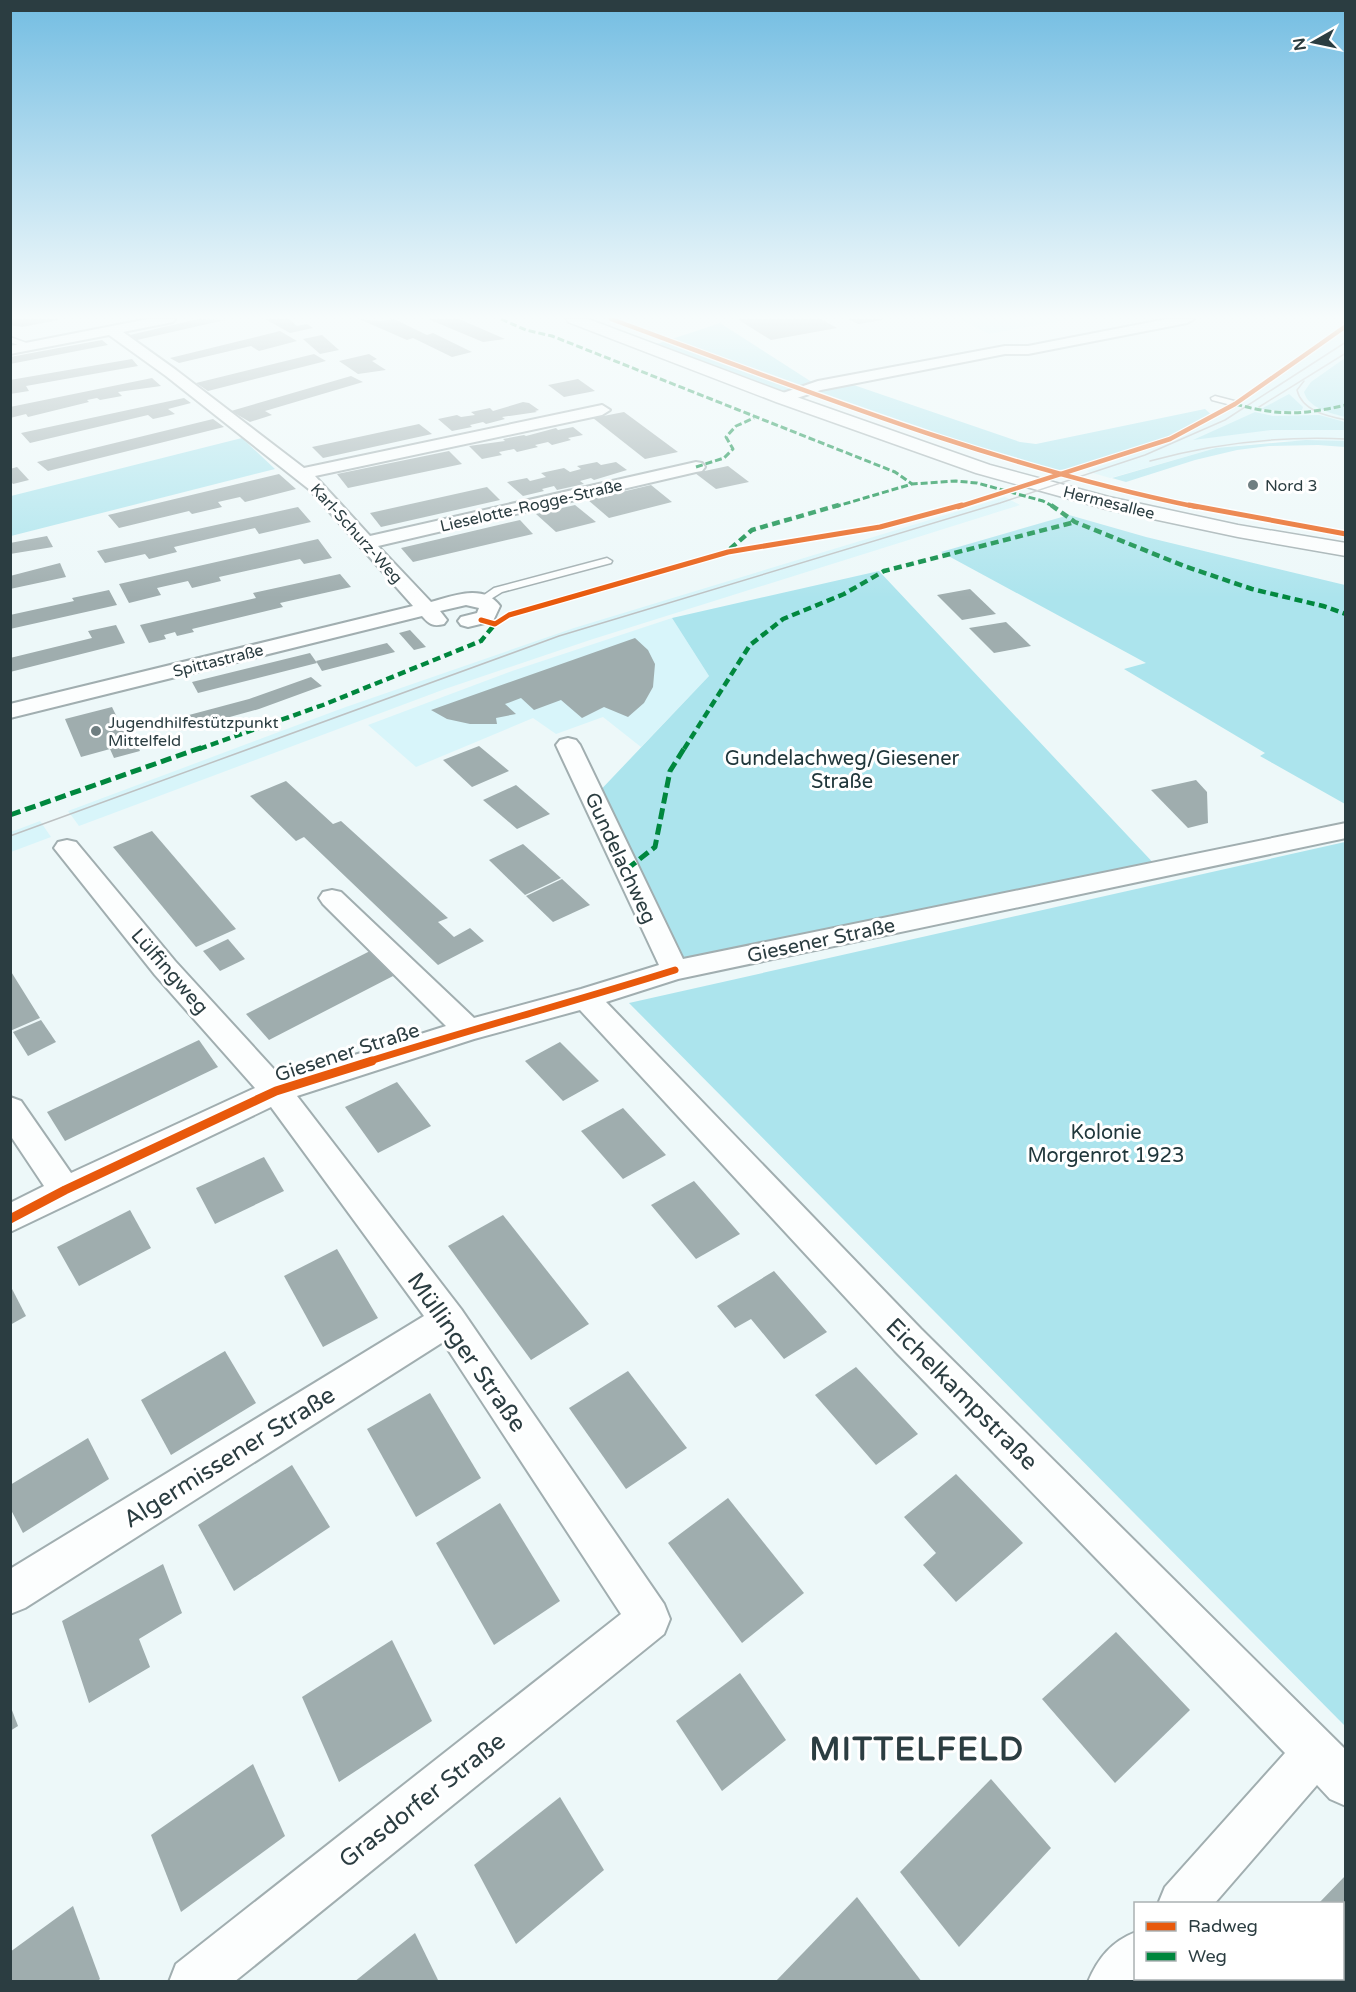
<svg xmlns="http://www.w3.org/2000/svg" width="1356" height="1992" font-family="'Varela Round',sans-serif">
<style>
.built{fill:#d8f5fa}
.green{fill:#ace4ed}
.building{fill:#9fadae}
.lines{fill:none;stroke-linecap:round;stroke-linejoin:round}
.service-casing{stroke:#a1aeb0;stroke-width:3}
.minor-casing{stroke:#a1aeb0;stroke-width:4}
.secondary-casing{stroke:#a1aeb0;stroke-width:3}
.service{fill:#fcfefe;fill-rule:evenodd}
.minor{fill:#fcfefe;fill-rule:evenodd}
.secondary{fill:#fcfefe;fill-rule:evenodd}
.tram{stroke:#bdc1c2;stroke-width:1.5}
.quiet-far2{stroke:#00873e;stroke-width:3;stroke-dasharray:7 3;stroke-linecap:butt}
.quiet-far1{stroke:#00873e;stroke-width:4.5;stroke-dasharray:8 4.5;stroke-linecap:butt}
.quiet{stroke:#00873e;stroke-width:5;stroke-dasharray:11 5;stroke-linecap:butt}
.cycleway-far3-casing{stroke:#fff;stroke-width:7}
.cycleway-far2-casing{stroke:#fff;stroke-width:8}
.cycleway-far1-casing{stroke:#fff;stroke-width:10}
.cycleway-casing{stroke:#fff;stroke-width:13}
.cycleway-far3{stroke:#e8590c;stroke-width:4.5}
.cycleway-far2{stroke:#e8590c;stroke-width:5}
.cycleway-far1{stroke:#e8590c;stroke-width:7}
.cycleway{stroke:#e8590c;stroke-width:9}
.poi-dot{fill:#6f7e81;stroke:#fff;stroke-width:2}
.labels{text-anchor:middle;stroke-width:6;stroke-linejoin:round;paint-order:stroke}
.far-poi-label{font-size:16px;fill:#2b3d41;stroke:#fff;text-anchor:start}
.far-street-label{font-size:16px;fill:#2b3d41;stroke:#fff}
.park-label{font-size:20px;fill:#20373b;stroke:#fff}
.street-label{font-size:20px;fill:#2b3d41;stroke:#fff}
.near-street-label{font-size:24px;fill:#2b3d41;stroke:#fff}
.near-district-label{font-size:32px;font-weight:bold;letter-spacing:1.5px;fill:#2b3d41;stroke:#fff}
</style>
<rect width="100%" height="100%" fill="#edf8f9"/>
<g class="built">
<polygon points="960,319 1072,319 989,334"/>
<polygon points="1345,335 1345,441 1276,441 1216,448 1110,478 1086,471 1174,440 1222,415 1338,336"/>
<polygon points="1005,497 1020,505 590,640 445,689 79,826 68,811 343,708 574,628"/>
<polygon points="672,618 709,676 641,747 603,717 556,734 533,718 416,767 368,725 515,670"/>
<polygon points="40,821 51,837 11,852 11,832"/>
</g>
<g class="green">
<polygon points="720,323 818,386 842,381 1020,442 1036,444 1205,409 1214,417 1170,439 1081,468 1048,471 946,441 805,390 782,398 648,347"/>
<path d="M1345,358V417C1331,413 1308,408 1304,392L1311,382Z"/>
<polygon points="1289,394 1303,407 1302,410 1286,411 1261,409"/>
<polygon points="1255,412 1273,416 1319,415 1345,422 1345,430 1271,430 1193,440"/>
<polygon points="242,438 275,469 11,536 11,496"/>
<polygon points="1306,440 1345,441 1345,447 1318,445 1269,446 1237,450 1195,460 1126,482 1112,478 1216,448"/>
<polygon points="1069,515 1146,537 1345,585 1345,804 1260,756 1265,753 1124,669 1146,663 941,552"/>
<polygon points="879,571 1159,869 675,970 593,798 709,676 672,618"/>
<polygon points="1345,842 1346,842 1345,1726 629,1003"/>
</g>
<g class="building">
<polygon points="10,319 58,319 58,320 22,327 10,325"/>
<polygon points="198,319 225,320 137,340 130,335"/>
<polygon points="265,319 289,319 297,326 307,324 313,328 290,333"/>
<polygon points="359,319 380,321 394,319 427,335 433,333 472,352 452,357 413,338 407,340"/>
<polygon points="428,319 459,319 505,339 483,342"/>
<polygon points="737,319 821,319 837,328 771,340"/>
<polygon points="848,319 882,319 882,320 858,324"/>
<polygon points="280,331 297,341 259,351 251,346 179,363 170,358"/>
<polygon points="322,335 339,350 320,354 303,339"/>
<polygon points="102,340 108,345 10,364 10,357"/>
<polygon points="314,354 326,361 208,391 196,383"/>
<polygon points="369,354 377,359 372,361 386,370 358,374 339,361"/>
<polygon points="132,359 138,366 26,386 29,391 10,394 10,380"/>
<polygon points="351,376 363,382 265,411 272,415 250,422 231,411"/>
<polygon points="152,378 161,386 118,392 122,396 100,400 97,398 87,400 89,402 28,417 26,414 10,418 10,407"/>
<polygon points="578,379 595,391 564,397 548,385"/>
<polygon points="184,398 191,403 168,409 175,414 153,419 148,415 30,443 21,433"/>
<polygon points="523,402 529,403 539,410 535,411 537,412 502,417 505,419 486,424 483,422 470,425 472,427 452,431 438,419 457,415 461,417 475,415 471,412 490,408 493,411"/>
<polygon points="624,412 678,452 645,459 593,418"/>
<polygon points="213,419 224,427 48,471 37,462"/>
<polygon points="419,424 432,434 323,458 312,447"/>
<polygon points="573,427 583,435 568,438 571,440 552,445 548,442 535,445 538,447 517,452 514,449 499,452 502,455 482,459 469,446 505,441 503,439 524,435 526,436 556,428 558,430"/>
<polygon points="449,451 462,464 348,488 337,474"/>
<polygon points="597,462 601,465 616,462 627,470 594,480 591,478 580,481 584,484 557,490 554,486 542,489 544,491 523,496 507,482 527,478 530,481 546,477 541,473 564,468 570,472 581,469 577,466"/>
<polygon points="728,466 749,482 716,489 695,473"/>
<polygon points="17,467 29,480 13,484 10,481 10,469"/>
<polygon points="279,474 296,489 245,502 240,497 218,502 222,507 192,514 189,511 119,528 108,515"/>
<polygon points="651,485 672,502 609,518 588,500"/>
<polygon points="487,487 500,500 381,527 370,513"/>
<polygon points="575,505 596,522 556,532 536,514"/>
<polygon points="298,507 311,522 259,534 255,528 174,547 177,552 149,559 145,554 105,563 97,551"/>
<polygon points="520,520 533,534 413,562 401,548"/>
<polygon points="47,536 53,547 10,554 10,543"/>
<polygon points="318,539 332,558 304,564 300,559 219,577 221,581 192,588 188,581 157,588 161,595 129,603 119,584"/>
<polygon points="60,563 66,577 10,589 10,576"/>
<polygon points="340,574 351,587 280,603 283,607 192,629 194,632 177,636 175,632 164,635 166,639 149,643 140,625 256,598 253,593"/>
<polygon points="970,589 996,614 962,620 937,595"/>
<polygon points="109,590 117,605 10,629 10,615 74,601 72,598"/>
<polygon points="1006,622 1031,646 994,653 969,628"/>
<polygon points="116,625 125,643 10,672 10,658 92,638 88,631"/>
<polygon points="410,630 426,647 414,650 399,633"/>
<polygon points="635,638 648,650 655,664 653,687 644,703 628,717 604,707 582,718 561,700 534,710 521,698 505,704 516,714 496,718 497,724 470,724 447,719 431,710"/>
<polygon points="387,643 395,652 322,671 316,661"/>
<polygon points="310,653 317,663 198,693 192,682"/>
<polygon points="311,677 322,686 259,709 179,731 174,719 249,699"/>
<polygon points="112,707 130,744 136,742 140,751 114,758 110,749 81,757 65,719"/>
<polygon points="479,746 509,771 472,787 443,760"/>
<polygon points="1196,780 1207,792 1208,823 1188,828 1151,790"/>
<polygon points="286,781 333,824 341,821 448,918 438,922 454,937 470,928 484,941 438,965 304,837 296,841 250,796"/>
<polygon points="516,785 550,814 517,829 483,800"/>
<polygon points="152,831 236,929 196,947 113,847"/>
<polygon points="523,844 561,878 525,895 489,860"/>
<polygon points="562,879 590,905 553,922 526,896"/>
<polygon points="228,939 245,959 220,971 203,951"/>
<polygon points="370,951 395,975 269,1040 246,1014"/>
<polygon points="10,970 40,1018 10,1031"/>
<polygon points="41,1020 56,1042 28,1056 13,1032"/>
<polygon points="199,1040 218,1067 65,1141 47,1112"/>
<polygon points="560,1042 599,1081 563,1101 525,1061"/>
<polygon points="397,1082 431,1126 378,1153 345,1107"/>
<polygon points="623,1108 666,1155 623,1179 581,1131"/>
<polygon points="264,1157 284,1191 215,1224 196,1188"/>
<polygon points="694,1181 740,1234 696,1259 651,1205"/>
<polygon points="130,1210 151,1248 79,1286 57,1247"/>
<polygon points="503,1215 589,1324 531,1360 448,1246"/>
<polygon points="337,1249 378,1318 323,1347 284,1276"/>
<polygon points="774,1271 827,1332 784,1359 751,1319 735,1328 717,1306"/>
<polygon points="10,1285 26,1316 10,1325"/>
<polygon points="225,1351 256,1403 171,1455 141,1400"/>
<polygon points="856,1367 918,1434 876,1465 815,1395"/>
<polygon points="628,1371 687,1448 626,1489 569,1408"/>
<polygon points="430,1393 481,1478 416,1517 367,1429"/>
<polygon points="88,1438 109,1479 23,1533 10,1508 10,1485"/>
<polygon points="292,1465 330,1527 234,1591 198,1525"/>
<polygon points="956,1474 1023,1543 956,1602 923,1565 936,1553 904,1517"/>
<polygon points="728,1498 804,1593 742,1643 668,1543"/>
<polygon points="500,1503 560,1601 494,1645 436,1543"/>
<polygon points="163,1564 182,1613 139,1639 150,1667 89,1703 62,1621"/>
<polygon points="1116,1632 1190,1710 1115,1783 1042,1699"/>
<polygon points="392,1640 432,1721 339,1782 302,1697"/>
<polygon points="740,1673 786,1740 722,1791 676,1721"/>
<polygon points="10,1705 18,1726 10,1731"/>
<polygon points="253,1764 285,1836 181,1912 151,1835"/>
<polygon points="991,1779 1051,1848 959,1947 900,1872"/>
<polygon points="560,1797 604,1870 516,1944 474,1865"/>
<polygon points="1346,1875 1346,1982 1311,1982 1313,1978 1342,1978 1342,1904 1318,1904"/>
<polygon points="857,1897 922,1982 775,1982"/>
<polygon points="73,1906 100,1979 97,1982 10,1982 10,1952"/>
<polygon points="415,1933 439,1982 354,1982"/>
</g>
<g class="lines">
<defs>
<g id="service">
<polygon points="10,337 32,345 33,347 29,349 10,342"/>
<polygon points="1215,396 1238,402 1239,404 1235,406 1212,400 1211,398"/>
<polygon points="607,558 612,561 611,563 502,592 486,602 477,600 494,588"/>
</g>
<g id="minor">
<path d="M148,319H175L173,322L123,332L176,370L304,468L602,405L610,410L602,415L315,476L370,536L696,462L702,463L705,467L702,471L696,472L378,546L431,602C452,596 484,583 500,606L493,621L468,627L461,625L458,621L461,617L477,613L479,608L466,605L440,611L447,620L444,624C433,627 429,624 422,616L10,718V704L413,606L310,490L166,376L109,335L10,354V346Z"/>
<polygon points="1167,319 1194,319 1187,323 1028,354 1005,354 821,390 782,403 774,398 777,395 818,381 1005,346 1028,346"/>
<polygon points="568,738 576,740 580,745 683,959 1346,823 1346,838 678,979 606,1002 921,1329 1346,1750 1346,1806 1330,1799 1317,1785 1214,1904 1158,1904 1165,1887 1285,1753 895,1351 580,1010 474,1039 297,1096 461,1309 664,1604 670,1619 664,1634 234,1982 169,1982 176,1964 621,1614 443,1342 25,1608 10,1614 10,1569 424,1316 271,1107 10,1232 10,1203 44,1186 10,1135 10,1097 21,1101 71,1173 255,1088 155,975 54,848 58,842 67,840 76,842 175,961 282,1078 446,1026 323,904 319,898 323,892 332,890 341,892 474,1018 581,989 659,965 556,745 560,740"/>
<path d="M1136,1932V1978H1149L1146,1982H1088C1098,1958 1112,1941 1136,1932Z"/>
</g>
<polygon id="secondary" points="566,319 588,319 788,394 990,465 1109,497 1238,525 1346,543 1346,556 1238,537 1106,509 976,473 776,402 568,322"/>
</defs>
<use href="#service" class="service-casing"/>
<use href="#minor" class="minor-casing"/>
<use href="#secondary" class="secondary-casing"/>
<use href="#service" class="service"/>
<use href="#minor" class="minor"/>
<use href="#secondary" class="secondary"/>
<g class="tram">
<path d="M1304,381L1297,390C1302,411 1327,416 1346,420"/>
<polyline points="1259,407 1346,353"/>
<path d="M1150,461C1215,443 1279,436 1346,439"/>
<polyline points="10,836 559,636 1000,503 1145,455 1225,420 1346,342"/>
</g>
<g class="quiet-far2">
<polyline points="501,319 526,330 552,336 895,472 912,484"/>
<path d="M1235,404C1279,416 1302,415 1346,405"/>
<polyline points="696,467 724,458 733,449 726,437 736,426 754,418"/>
<polyline points="834,507 912,484 956,481 977,483 1043,501 1054,507"/>
</g>
<g class="quiet-far1">
<polyline points="1051,505 1075,522 1184,566 1252,589 1323,606 1346,614"/>
<polyline points="730,549 752,530 839,505"/>
<polyline points="199,749 323,705 481,641 495,624"/>
<polyline points="684,749 750,645 783,619 844,594 884,571 1075,522"/>
</g>
<g class="quiet">
<polyline points="10,815 203,747"/>
<polyline points="627,869 655,847 670,771 685,747"/>
</g>
<defs>
<g id="cycleway-far3">
<path d="M611,319C804,390 995,466 1197,507"/>
<polyline points="958,507 1170,439 1235,404 1346,326"/>
</g>
<g id="cycleway-far2">
<polyline points="1189,505 1346,534"/>
<polyline points="481,620 495,624 509,615 728,552 880,527 962,505"/>
</g>
<path id="cycleway-far1" d="M367,1062C469,1030 573,1002 675,970"/>
<polyline id="cycleway" points="10,1219 65,1190 276,1091 372,1061"/>
</defs>
<use href="#cycleway-far3" class="cycleway-far3-casing"/>
<use href="#cycleway-far2" class="cycleway-far2-casing"/>
<use href="#cycleway-far1" class="cycleway-far1-casing"/>
<use href="#cycleway" class="cycleway-casing"/>
<use href="#cycleway-far3" class="cycleway-far3"/>
<use href="#cycleway-far2" class="cycleway-far2"/>
<use href="#cycleway-far1" class="cycleway-far1"/>
<use href="#cycleway" class="cycleway"/>
</g>
<linearGradient id="sky" x2="0" y2="1"><stop stop-color="#73bde2"/><stop offset="0.53" stop-color="#f7fcfc"/><stop offset="1" stop-color="#f7fcfc" stop-opacity="0"/></linearGradient>
<rect width="1356" height="598" fill="url(#sky)"/>
<g class="poi-dot">
<circle cx="1253" cy="485" r="6"/>
<circle cx="96" cy="731" r="6"/>
</g>
<g class="labels">
<g class="far-poi-label">
<text x="1265" y="491">Nord 3</text>
<text x="108" y="728">Jugendhilfestützpunkt<tspan x="108" dy="18">Mittelfeld</tspan></text>
</g>
<g class="far-street-label">
<text transform="translate(1109 502) rotate(14)" y="6">Hermesallee</text>
<text transform="translate(531 505) rotate(-13)" y="6">Lieselotte-Rogge-Straße</text>
<text transform="translate(357 533) rotate(48)" y="6">Karl-Schurz-Weg</text>
<text transform="translate(218 660) rotate(-14)" y="6">Spittastraße</text>
</g>
<g class="park-label">
<text x="842" y="765">Gundelachweg/Giesener<tspan x="842" dy="23">Straße</tspan></text>
<text x="1106" y="1139">Kolonie<tspan x="1106" dy="23">Morgenrot 1923</tspan></text>
</g>
<g class="street-label">
<text transform="translate(621 858) rotate(65)" y="7">Gundelachweg</text>
<text transform="translate(821 940) rotate(-12)" y="7">Giesener Straße</text>
<text transform="translate(170 971) rotate(49)" y="7">Lülfingweg</text>
<text transform="translate(347 1052) rotate(-18)" y="7">Giesener Straße</text>
</g>
<g class="near-street-label">
<text transform="translate(467 1352) rotate(55)" y="8">Müllinger Straße</text>
<text transform="translate(962 1394) rotate(45)" y="8">Eichelkampstraße</text>
<text transform="translate(229 1457) rotate(-32)" y="8">Algermissener Straße</text>
<text transform="translate(422 1800) rotate(-38)" y="8">Grasdorfer Straße</text>
</g>
<g class="near-district-label">
<text x="917" y="1760">MITTELFELD</text>
</g>
</g>
<rect width="1356" height="1992" fill="none" stroke="#2b3d41" stroke-width="24"/>
<rect x="1134" y="1902" width="210" height="78" fill="#ffffff" stroke="#aab1b3" stroke-width="1.5"/>
<rect x="1146" y="1922" width="30" height="9" fill="#e8590c" stroke="#aab1b3" stroke-width="1.5"/>
<text x="1188" y="1932" font-size="18" fill="#2b3d41">Radweg</text>
<rect x="1146" y="1952" width="30" height="9" fill="#00873e" stroke="#aab1b3" stroke-width="1.5"/>
<text x="1188" y="1962" font-size="18" fill="#2b3d41">Weg</text>
<g transform="translate(1314 42) rotate(261)" stroke="#ffffff" stroke-width="4.5" paint-order="stroke">
<path d="M0-4.5L10 22L0 15L-10 22Z" fill="#2b3d41"/>
<text y="-9" font-size="16" font-weight="bold" text-anchor="middle" fill="#2b3d41">N</text>
</g>
</svg>
